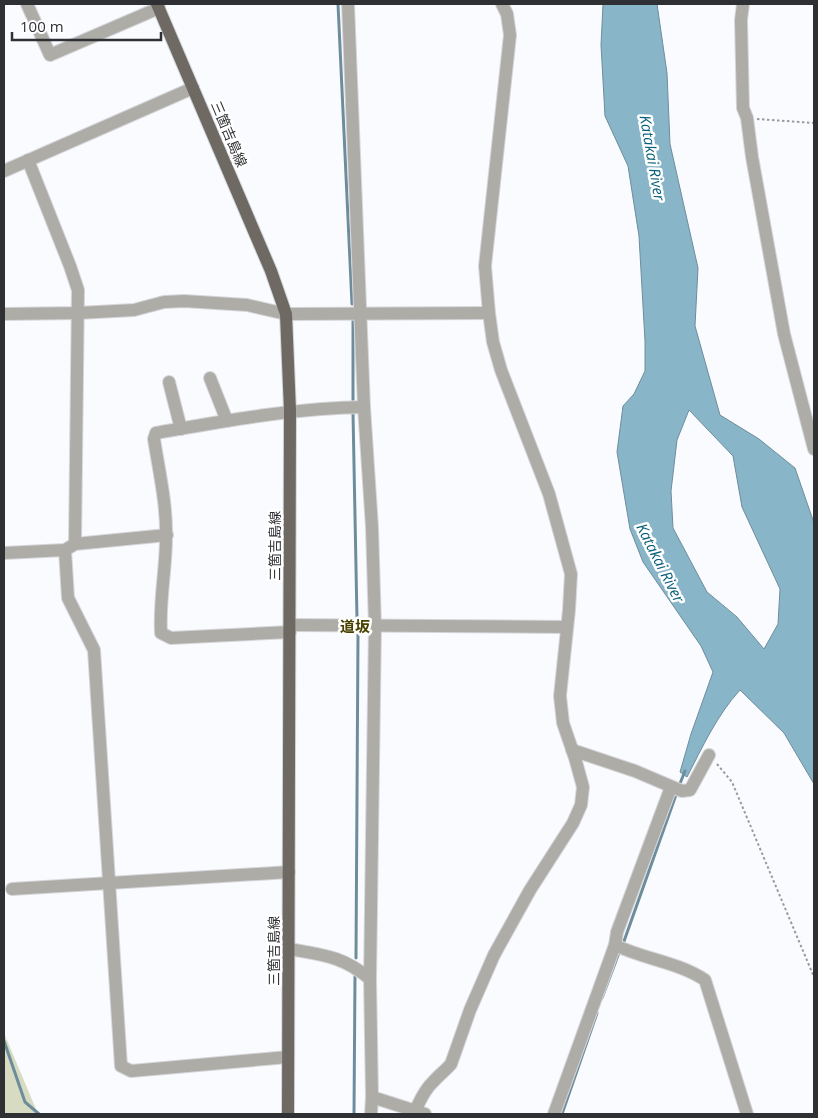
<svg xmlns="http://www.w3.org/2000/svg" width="818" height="1118" font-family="'Open Sans','Noto Sans JP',sans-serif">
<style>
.green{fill:#d6dbc1}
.water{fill:#89b5c8;stroke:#6e8d9c;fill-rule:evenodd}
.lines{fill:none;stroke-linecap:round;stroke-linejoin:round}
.stream{stroke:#6e8d9c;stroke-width:3}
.minor-casing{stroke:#d5d6da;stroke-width:14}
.major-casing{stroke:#d5d6da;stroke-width:14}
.path{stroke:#999a9e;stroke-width:2;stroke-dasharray:2.5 2.5;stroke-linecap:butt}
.minor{stroke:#aeaca7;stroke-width:12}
.major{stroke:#6e6a63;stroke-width:12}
.labels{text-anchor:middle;stroke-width:5;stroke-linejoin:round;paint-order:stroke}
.street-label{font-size:14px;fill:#2f3034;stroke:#fff}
.water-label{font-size:15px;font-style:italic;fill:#065e78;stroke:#fff}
.neighbourhood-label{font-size:15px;font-weight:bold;fill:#494100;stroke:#fff}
</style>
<rect width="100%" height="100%" fill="#fafbff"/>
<polygon class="green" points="4,1033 38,1114 4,1114"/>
<path class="water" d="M603,4H657L667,73L670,144L698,268L695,326L720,415L759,439L795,468L814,523V784L784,733L740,690C717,715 702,748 687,777L680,772L691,734L713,672L701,646L643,562L630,529L617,452L623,406L634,394L645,371V341L639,236L628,166L605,116L601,45ZM689,410L733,456L742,507L780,589L778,624L764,649L737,617L707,592L673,528L671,491L677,440Z"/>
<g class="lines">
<g class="stream">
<polyline points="338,4 352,304"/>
<polyline points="353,321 353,400"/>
<polyline points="353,413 357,619"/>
<polyline points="679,786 685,771"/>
<polyline points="623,944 677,792"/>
<polyline points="356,958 358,634"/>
<polyline points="602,998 620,950"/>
<polyline points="4,1041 25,1102 39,1114"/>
<polyline points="354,1114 355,976"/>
<polyline points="562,1114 597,1013"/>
</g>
<defs>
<g id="minor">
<polyline points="27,4 50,55 159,8"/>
<polyline points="348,4 364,407 372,527 375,626 370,979"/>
<polyline points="743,4 741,20 743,108 747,118 752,157 784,334 814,449"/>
<polyline points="28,160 70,266 78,290 75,544"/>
<polyline points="4,171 193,88"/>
<polyline points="4,314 78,313 134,310 164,302 184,301 247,305 286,314 489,313"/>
<polyline points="210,378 227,421"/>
<polyline points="169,382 181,429"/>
<polyline points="65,550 68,598 94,650 121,1066 131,1071 288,1057"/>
<polyline points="4,553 65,550 75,544 167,535"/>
<polyline points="290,625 567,627"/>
<path d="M290,632L171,638L161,633C159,601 166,570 166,538C167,505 159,471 154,439L156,433C225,421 294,408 364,407"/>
<polyline points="572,750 635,771 682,791 690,790 709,755"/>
<path d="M671,787L617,932L615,945C643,959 678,962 705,980L747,1114"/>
<polyline points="12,889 289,872"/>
<path d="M289,949C323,955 343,956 370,979L372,1097L425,1114"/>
<path d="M415,1111C420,1101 424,1090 433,1082C439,1075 445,1071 451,1064L470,1010L494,955L530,890L573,823L581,805L583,787L575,758L563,723L560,696L569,610L571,574L549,494L501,370L493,342L489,313L485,266L510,35L507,14L502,4"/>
<polyline points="371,1114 372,1097"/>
<polyline points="554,1114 615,945"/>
</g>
<polyline id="major" points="157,4 271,271 286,314 290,411 288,1114"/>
</defs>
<use href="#minor" class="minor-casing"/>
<use href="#major" class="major-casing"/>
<g class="path">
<polyline points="757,119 814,123"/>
<polyline points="717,764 732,782 814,977"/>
</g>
<use href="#minor" class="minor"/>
<use href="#major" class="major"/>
</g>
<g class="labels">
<g class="street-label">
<text transform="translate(229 134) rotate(67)" y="5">三箇吉島線</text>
<text transform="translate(275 546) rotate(-90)" y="5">三箇吉島線</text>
<text transform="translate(274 951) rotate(-90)" y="5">三箇吉島線</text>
</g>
<g class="water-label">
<text transform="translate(652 158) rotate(80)" y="5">Katakai River</text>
<text transform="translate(660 563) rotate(63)" y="5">Katakai River</text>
</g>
<g class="neighbourhood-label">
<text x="355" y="632">道坂</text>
</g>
</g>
<rect width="818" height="1118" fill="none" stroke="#2f3034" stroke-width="10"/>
<path d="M12 32v8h149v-8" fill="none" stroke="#2f3034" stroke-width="2.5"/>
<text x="20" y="32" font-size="15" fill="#2f3034" stroke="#ffffff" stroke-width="4" paint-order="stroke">100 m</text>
</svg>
